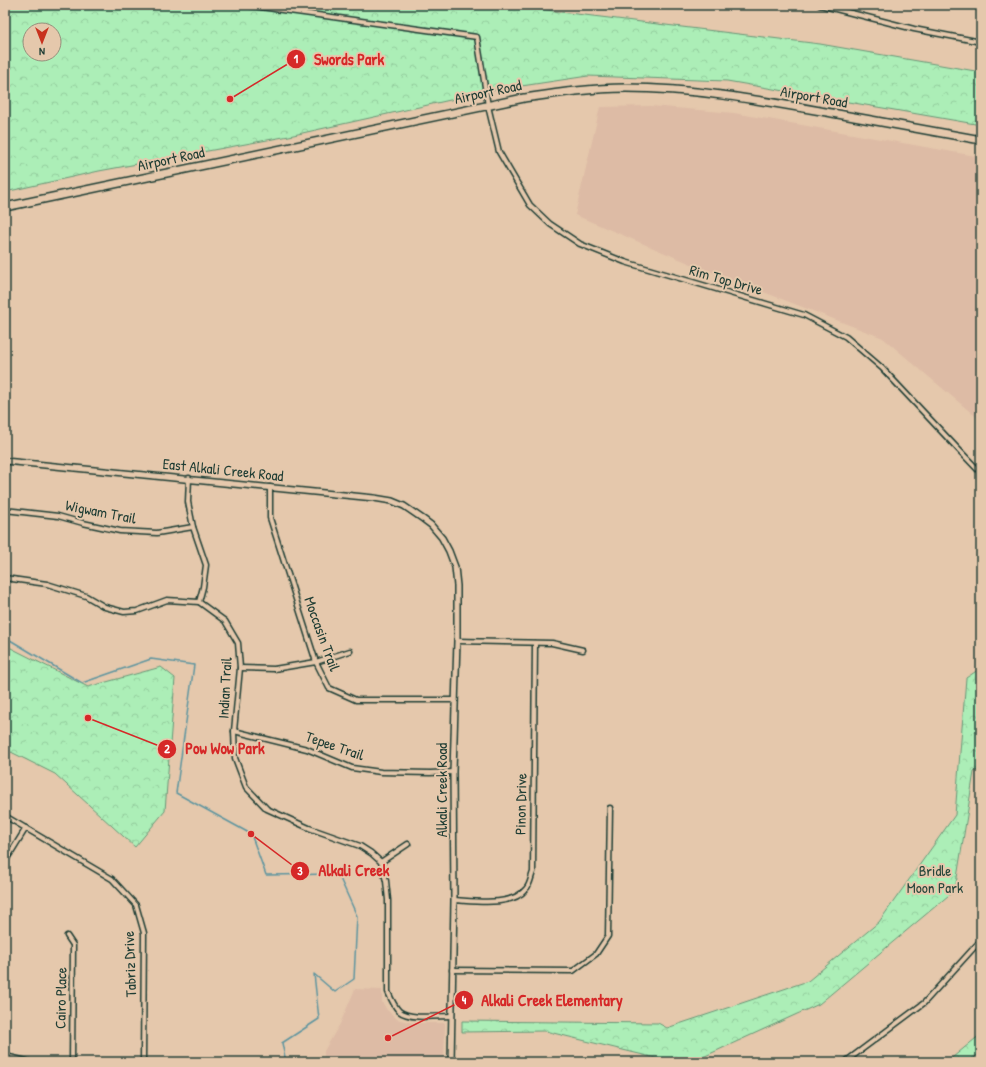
<svg xmlns="http://www.w3.org/2000/svg" width="986" height="1067" font-family="'Patrick Hand',sans-serif">
<style>
.built{fill:#ddbba5}
.forest{fill:url(#forest-crowns);stroke:#669676;fill-rule:evenodd}
.lines{fill:none;stroke-linecap:round;stroke-linejoin:round}
.stream{stroke:#5d949f;stroke-width:1.5}
.minor-casing{stroke:#1f3d34;stroke-width:7}
.tertiary-casing{stroke:#1f3d34;stroke-width:8}
.trunk-casing{stroke:#1f3d34;stroke-width:10}
.minor{stroke:#e5c8ac;stroke-width:4}
.tertiary{stroke:#e5c8ac;stroke-width:5}
.trunk{stroke:#e5c8ac;stroke-width:7}
.labels{text-anchor:middle;stroke-width:4;stroke-linejoin:round;paint-order:stroke}
.street-label{font-size:15px;fill:#1f3d34;stroke:#e5c8ac}
.park-label{font-size:15px;fill:#26463b;stroke:#e5c8ac}
.leader{fill:none;stroke:#d62828;stroke-width:1.5}
.callout-dot{fill:#d62828;stroke:#e5c8ac;stroke-width:1.5}
.mark-label{font-size:12px;text-anchor:middle;font-weight:bold;fill:#fff}
.callout-label{font-size:16px;text-anchor:middle;font-weight:bold;fill:#d62828;stroke:#e5c8ac;stroke-width:4;stroke-linejoin:round;paint-order:stroke}
</style>
<defs>
<pattern id="forest-crowns" width="20" height="18" patternUnits="userSpaceOnUse"><rect width="20" height="18" fill="#aceeb7"/><path d="M2 6a3 3 0 1 1 6 0M12 15a3 3 0 1 1 6 0" fill="none" stroke="#94cd9e"/></pattern>
</defs>
<rect width="100%" height="100%" fill="#e5c8ac"/>
<filter id="ink" filterUnits="userSpaceOnUse"><feTurbulence type="fractalNoise" baseFrequency=".025" numOctaves="2"/><feDisplacementMap in="SourceGraphic" scale="8" xChannelSelector="R" yChannelSelector="G"/><feConvolveMatrix kernelMatrix="1 2 1 2 8 2 1 2 1" color-interpolation-filters="sRGB"/></filter>
<g filter="url(#ink)">
<g class="built">
<polygon points="651,106 734,113 981,157 981,421 883,338 696,266 575,215 600,107"/>
<polygon points="355,989 382,990 382,1002 387,1010 397,1019 412,1023 445,1023 444,1062 324,1062 324,1051 340,1024"/>
</g>
<g class="forest">
<path d="M5,5H515L560,12L820,44L981,72V125L727,81L588,76L495,90L289,136L99,171L5,192ZM30,30H54V54H30Z"/>
<polygon points="5,645 88,687 161,667 175,678 165,811 135,847 55,774 5,749"/>
<polygon points="981,668 981,768 974,772 955,890 819,1004 692,1062 672,1062 545,1031 462,1032 462,1021 658,1023 667,1028 808,981 879,922 955,815 966,678"/>
<polygon points="981,1034 981,1052 969,1062 947,1062"/>
</g>
<g class="lines">
<polyline class="stream" points="5,637 82,683 151,659 194,665 176,793 251,834 266,875 338,874 357,916 354,979 335,992 314,974 319,1019 282,1043 286,1062"/>
<defs>
<g id="minor">
<polyline points="245,5 477,37 488,106 499,152 530,205 550,224 580,244 625,262 804,315 846,337 882,368 958,449 981,473"/>
<polyline points="820,5 914,29 981,42"/>
<polyline points="189,478 188,502 193,527 206,565 203,587 199,602"/>
<polyline points="270,487 270,518 316,662 329,688 356,700 455,700"/>
<polyline points="5,510 58,516 83,523 120,531 157,533 193,527"/>
<path d="M5,578L47,584L86,596L105,607L124,612L137,611L167,600L199,602L225,621L238,643L240,668L234,731L235,758L246,787L267,809L309,828L360,846L371,853L381,862L386,881L388,900V992C391,999 394,1006 399,1011C410,1020 438,1016 451,1016"/>
<polyline points="457,641 552,643 583,650"/>
<polyline points="240,668 274,669 316,662 350,651"/>
<polyline points="234,731 307,749 352,768 381,772 430,773 453,772"/>
<polyline points="5,816 112,879 136,905 144,933 143,1062"/>
<polyline points="5,862 26,828"/>
<polyline points="381,862 408,844"/>
<path d="M454,900C474,901 512,907 526,889C530,885 531,877 533,872L535,643"/>
<polyline points="67,936 73,945 72,1062"/>
<polyline points="452,970 573,971 596,954 608,936 610,808"/>
<polyline points="5,1056 31,1062 65,1062"/>
<polyline points="845,1062 924,1003 981,940"/>
</g>
<polyline id="tertiary" points="5,461 374,498 392,501 404,506 423,519 431,525 442,538 449,551 455,567 457,586 457,641 453,772 454,900 451,1062"/>
<path id="trunk" d="M5,207L524,98C558,93 591,88 626,88C695,88 764,101 832,113C882,122 931,131 981,140"/>
</defs>
<use href="#minor" class="minor-casing"/>
<use href="#tertiary" class="tertiary-casing"/>
<use href="#trunk" class="trunk-casing"/>
<use href="#minor" class="minor"/>
<use href="#tertiary" class="tertiary"/>
<use href="#trunk" class="trunk"/>
</g>
</g>
<g class="labels">
<g class="street-label">
<text transform="translate(488 92) rotate(-12)" y="5">Airport Road</text>
<text transform="translate(814 97) rotate(10)" y="5">Airport Road</text>
<text transform="translate(171 159) rotate(-12)" y="5">Airport Road</text>
<text transform="translate(726 280) rotate(16)" y="5">Rim Top Drive</text>
<text transform="translate(223 470) rotate(6)" y="5">East Alkali Creek Road</text>
<text transform="translate(101 512) rotate(11)" y="5">Wigwam Trail</text>
<text transform="translate(322 634) rotate(70)" y="5">Moccasin Trail</text>
<text transform="translate(225 688) rotate(-87)" y="5">Indian Trail</text>
<text transform="translate(335 746) rotate(19)" y="5">Tepee Trail</text>
<text transform="translate(442 790) rotate(-90)" y="5">Alkali Creek Road</text>
<text transform="translate(521 804) rotate(-89)" y="5">Pinon Drive</text>
<text transform="translate(130 964) rotate(-92)" y="5">Tabriz Drive</text>
<text transform="translate(61 998) rotate(-89)" y="5">Cairo Place</text>
</g>
<g class="park-label">
<text x="935" y="876">Bridle<tspan x="935" dy="17">Moon Park</tspan></text>
</g>
</g>
<path class="leader" d="M230 99L296 59M88 718L167 749M251 834L300 871M388 1038L464 1000"/>
<g class="callout-dot">
<circle cx="230" cy="99" r="4"/>
<circle cx="88" cy="718" r="4"/>
<circle cx="251" cy="834" r="4"/>
<circle cx="388" cy="1038" r="4"/>
<circle cx="296" cy="59" r="10"/>
<circle cx="167" cy="749" r="10"/>
<circle cx="300" cy="871" r="10"/>
<circle cx="464" cy="1000" r="10"/>
</g>
<g class="mark-label">
<text x="296" y="63">1</text>
<text x="167" y="753">2</text>
<text x="300" y="875">3</text>
<text x="464" y="1004">4</text>
</g>
<g class="callout-label">
<text x="349" y="65">Swords Park</text>
<text x="225" y="754">Pow Wow Park</text>
<text x="354" y="876">Alkali Creek</text>
<text x="552" y="1006">Alkali Creek Elementary</text>
</g>
<rect width="986" height="1067" fill="none" stroke="#e5c8ac" stroke-width="20"/>
<rect x="10" y="10" width="966" height="1047" fill="none" stroke="#1f3d34" stroke-width="1.5" filter="url(#ink)"/>
<g transform="translate(42 42) rotate(180)"><circle r="19" fill="#e5c8ac" stroke="#96907c"/>
<path d="M0-3L7 15L0 10L-7 15Z" fill="#c8321e"/>
<text y="-6" font-size="11" font-weight="bold" text-anchor="middle" fill="#1f3d34">N</text>
</g>
</svg>
